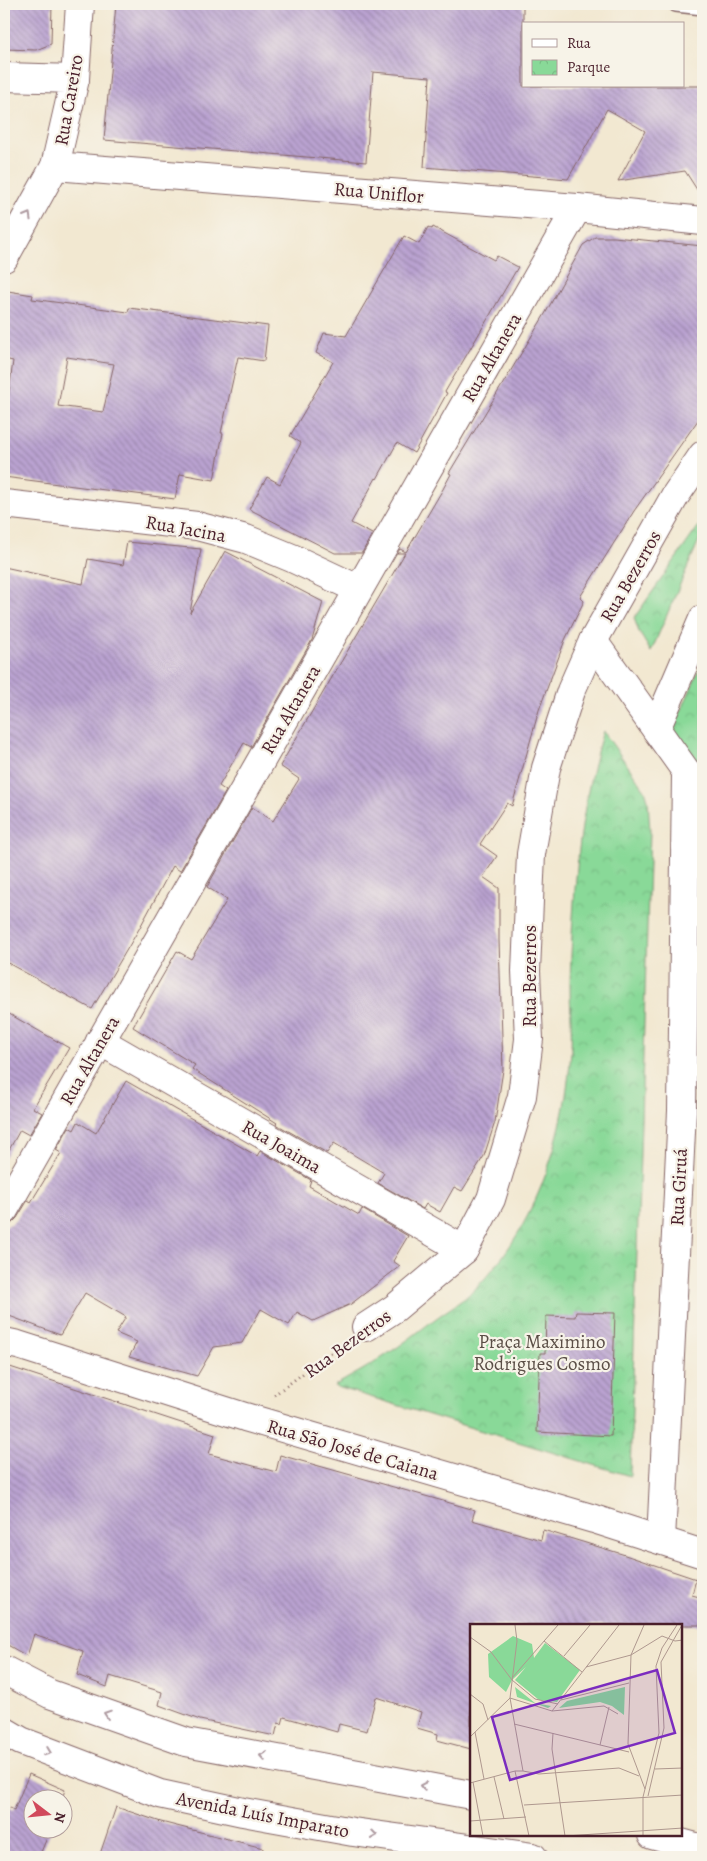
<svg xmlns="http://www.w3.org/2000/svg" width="707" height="1861" font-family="Alegreya,serif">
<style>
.park{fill:url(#park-crowns);stroke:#6a7c62}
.building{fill:url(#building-back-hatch);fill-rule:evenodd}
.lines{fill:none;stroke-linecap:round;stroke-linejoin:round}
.lane-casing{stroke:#856565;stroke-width:18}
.street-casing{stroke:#856565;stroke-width:30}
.secondary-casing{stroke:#856565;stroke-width:30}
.path{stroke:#856565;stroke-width:3;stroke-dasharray:1 4;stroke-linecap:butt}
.lane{stroke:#fff;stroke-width:15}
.street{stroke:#fff;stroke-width:28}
.secondary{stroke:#fff;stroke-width:28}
.oneway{stroke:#ae9aa0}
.labels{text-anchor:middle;stroke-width:4.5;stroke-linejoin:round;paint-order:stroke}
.street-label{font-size:19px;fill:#4a1f2b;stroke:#f7f3e8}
.park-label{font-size:19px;fill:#5a4e46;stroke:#f7f3e8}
.inset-road{fill:none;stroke:#af988f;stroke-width:1}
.view{fill:#7b2cbf;fill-opacity:0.15;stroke:#7b2cbf;stroke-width:2.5}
.inset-edge{fill:none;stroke:#4a1f2b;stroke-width:2.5}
</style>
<defs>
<pattern id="park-crowns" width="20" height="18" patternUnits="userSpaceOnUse" patternTransform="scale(1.25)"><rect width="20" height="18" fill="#89d998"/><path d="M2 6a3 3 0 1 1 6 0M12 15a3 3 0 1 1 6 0" fill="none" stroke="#78ba83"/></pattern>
<pattern id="building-back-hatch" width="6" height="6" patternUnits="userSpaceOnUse" patternTransform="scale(1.25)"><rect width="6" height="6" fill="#baa3d1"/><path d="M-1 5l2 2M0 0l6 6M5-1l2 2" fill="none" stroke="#9984aa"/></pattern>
</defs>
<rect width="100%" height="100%" fill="#f7f3e8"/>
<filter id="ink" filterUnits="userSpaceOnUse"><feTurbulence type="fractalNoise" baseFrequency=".02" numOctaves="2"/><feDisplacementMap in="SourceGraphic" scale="10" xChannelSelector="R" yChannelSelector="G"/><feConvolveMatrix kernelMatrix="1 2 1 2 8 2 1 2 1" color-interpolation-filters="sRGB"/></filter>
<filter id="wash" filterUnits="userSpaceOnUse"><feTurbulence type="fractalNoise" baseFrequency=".0096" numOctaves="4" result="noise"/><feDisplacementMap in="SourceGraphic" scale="20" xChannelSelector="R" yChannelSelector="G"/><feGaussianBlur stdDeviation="1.12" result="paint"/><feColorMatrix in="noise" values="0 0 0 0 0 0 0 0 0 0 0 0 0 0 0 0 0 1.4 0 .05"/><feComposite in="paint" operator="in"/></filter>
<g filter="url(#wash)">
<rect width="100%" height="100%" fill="#f2e8d1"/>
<g class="park">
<polygon points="703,520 703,531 651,652 639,632 634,618"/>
<polygon points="703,660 703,768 673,730"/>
<path d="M603,731L645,790L648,800L650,831L630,1476L334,1386C351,1376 369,1367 386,1355C403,1344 419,1331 435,1319C447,1310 461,1302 472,1292C534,1231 562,1147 570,1063C573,1036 570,1009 570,983C573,898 578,812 603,731Z"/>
</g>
<g id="blocks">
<g class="building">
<polygon points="4,4 52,4 51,44 36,50 4,49"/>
<polygon points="116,4 523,4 523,86 703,86 703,199 685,171 618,181 645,131 607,109 568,179 424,167 430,77 373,72 366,162 104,140"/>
<polygon points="428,227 432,229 433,227 494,260 497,256 518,267 445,392 447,393 414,453 397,443 377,479 376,478 351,523 372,534 362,553 335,553 249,509 267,477 280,484 301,443 290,436 333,362 316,353 324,333 346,336 404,236 419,244"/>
<polygon points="595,237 614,237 703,246 703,413 634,511 580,597 584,601 565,640 539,710 512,806 507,803 480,844 497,856 483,877 499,888 499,940 503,1070 495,1122 484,1156 462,1191 454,1187 440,1212 426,1204 423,1209 378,1183 384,1173 334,1143 327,1153 276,1124 277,1123 192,1069 195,1065 133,1027 177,951 191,959 227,900 207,887 252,807 273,821 299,779 280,766 405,553 397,553 400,549 406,552 443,489 451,474 449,473 545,314 583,245"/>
<path d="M8,291L33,295L32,299L128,312L129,308L268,326L264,361L238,357L221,433H223L214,480L180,474L175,499L4,477V406H7L13,361L4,359V308ZM67,357L114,364L103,412L58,406Z"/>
<polygon points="127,542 201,549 190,613 225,551 323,602 312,640 251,747 244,743 219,786 226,791 180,871 173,866 139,929 92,1009 4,961 4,567 83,584 88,559 123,565"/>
<polygon points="4,1011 69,1048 33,1108 42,1113 29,1135 20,1130 4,1159"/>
<polygon points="126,1081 257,1156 260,1151 311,1180 309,1186 359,1215 362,1209 408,1236 393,1261 400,1266 351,1304 313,1321 297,1312 289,1325 261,1309 242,1343 214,1347 197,1376 129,1357 137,1342 116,1333 126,1317 85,1293 60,1335 4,1314 4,1226 11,1224 17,1218 28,1200 31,1202 61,1153 56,1150 69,1127 74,1130 78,1122 96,1133"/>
<polygon points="576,1312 615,1313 611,1436 537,1432 540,1353 545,1353 546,1316 575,1317"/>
<polygon points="4,1365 215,1434 209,1454 276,1472 280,1455 475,1510 472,1520 541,1540 543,1530 622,1554 696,1579 692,1595 703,1598 703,1625 471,1625 471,1749 437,1740 438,1734 417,1728 421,1712 376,1697 367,1731 339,1724 337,1732 284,1717 282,1724 278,1723 275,1736 200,1720 159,1705 162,1692 110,1676 107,1687 77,1675 83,1651 34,1634 27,1656 4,1643"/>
<polygon points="29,1774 65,1790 62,1798 32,1798 32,1828 51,1828 39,1857 4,1857 4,1805 14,1810"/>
<polygon points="116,1807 161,1822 263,1848 261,1857 99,1857"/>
</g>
</g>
</g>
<g filter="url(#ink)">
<use href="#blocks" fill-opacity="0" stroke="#856565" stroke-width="1"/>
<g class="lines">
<defs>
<polyline id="lane" points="676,4 703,7"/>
<g id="street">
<polyline points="75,79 80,4"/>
<polyline points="4,258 55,166"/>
<polyline points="4,504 197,526 246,539 292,558 358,589"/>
<polyline points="593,641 698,788"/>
<polyline points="656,729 703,619"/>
<polyline points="100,1041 464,1250"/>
<polyline points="4,1210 577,208"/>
<polyline points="366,1327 395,1308 464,1250 491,1199 522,1096 529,1039 526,971 531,854 546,768 571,691 593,641 675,496 703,455"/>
<polyline points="4,1342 18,1345 245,1417 594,1519 703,1554"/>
<polyline points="661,1540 682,1111 686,773"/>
</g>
<g id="secondary">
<polyline points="4,77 75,79 55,166 577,208 703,221"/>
<polyline points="4,1670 50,1694 186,1742 471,1795"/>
<polyline points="4,1731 21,1741 160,1794 243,1812 353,1832 533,1857"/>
<polyline points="652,1835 703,1849"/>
</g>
</defs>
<use href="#lane" class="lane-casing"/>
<use href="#street" class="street-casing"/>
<use href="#secondary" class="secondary-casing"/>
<polyline class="path" points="274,1395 343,1344"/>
<use href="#lane" class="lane"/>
<use href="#street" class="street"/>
<use href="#secondary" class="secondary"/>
</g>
<defs><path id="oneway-chevron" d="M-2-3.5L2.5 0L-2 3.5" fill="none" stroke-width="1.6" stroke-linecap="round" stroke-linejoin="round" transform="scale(1.25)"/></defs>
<g class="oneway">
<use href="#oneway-chevron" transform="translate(28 216) rotate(-60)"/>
<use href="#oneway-chevron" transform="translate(107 1714) rotate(-161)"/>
<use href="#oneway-chevron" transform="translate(48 1752) rotate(21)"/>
<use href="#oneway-chevron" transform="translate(263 1756) rotate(-170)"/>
<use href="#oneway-chevron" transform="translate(423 1786) rotate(-170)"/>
<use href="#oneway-chevron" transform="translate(374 1835) rotate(8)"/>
</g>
</g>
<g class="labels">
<g class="street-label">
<text transform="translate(68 100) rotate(-80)" y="7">Rua Careiro</text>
<text transform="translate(379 192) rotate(5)" y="7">Rua Uniflor</text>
<text transform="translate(491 357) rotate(-60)" y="7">Rua Altanera</text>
<text transform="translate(186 528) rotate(10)" y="7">Rua Jacina</text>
<text transform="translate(630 576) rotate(-60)" y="7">Rua Bezerros</text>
<text transform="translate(290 709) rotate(-60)" y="7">Rua Altanera</text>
<text transform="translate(529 976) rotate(-90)" y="7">Rua Bezerros</text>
<text transform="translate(89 1060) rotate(-60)" y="7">Rua Altanera</text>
<text transform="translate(282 1146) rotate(30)" y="7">Rua Joaima</text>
<text transform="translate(678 1187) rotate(-87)" y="7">Rua Giruá</text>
<text transform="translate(347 1343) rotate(-36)" y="7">Rua Bezerros</text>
<text transform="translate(353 1449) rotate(16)" y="7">Rua São José de Caiana</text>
<text transform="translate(263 1814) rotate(11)" y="7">Avenida Luís Imparato</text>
</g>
<g class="park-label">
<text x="542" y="1348">Praça Maximino<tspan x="542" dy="22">Rodrigues Cosmo</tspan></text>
</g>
</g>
<g transform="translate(470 1624)">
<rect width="212" height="212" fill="#f2e8d1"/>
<path d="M43,12L62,20L64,34L75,19L110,46L87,78L69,76L45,56L56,43L42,56L36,68L19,53L18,30ZM45,63L65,79L81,82L78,84L47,73ZM155,63L154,91L142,82L130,78L89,84L97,77Z" fill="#89d998"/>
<path class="inset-road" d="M45,1L47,17L40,74L53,147H45L59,212M174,1L161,31L158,120L175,165M0,13L21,28L42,56L65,75L88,80M74,17L112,48M94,32L120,1M116,43L161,31L192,12L205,17L213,16M42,54L88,1M0,70L13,80L18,96M91,76L159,59M82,87L149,1M44,100L159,128M5,108L14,155M83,109L82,125L95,212M0,113L40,74L82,87L134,82L148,90M130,121L139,83M185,145L213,144M53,147L69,150L149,144L169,152M24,153L34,195M3,158L13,212M0,159L45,147M178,172L194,104L191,38L212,1M54,181L213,171M0,197L56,193M96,212L213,204M173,212V173L189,109L186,42L192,24L207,1"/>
<path class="view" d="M187,46L205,109L40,156L22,93Z"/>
<rect width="212" height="212" class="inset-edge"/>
</g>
<rect width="707" height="1861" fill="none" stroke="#f7f3e8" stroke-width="20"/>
<rect x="522" y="22" width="162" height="65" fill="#f7f3e8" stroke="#b29e9c"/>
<rect x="532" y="39" width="25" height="8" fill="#ffffff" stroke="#b29e9c"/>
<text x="567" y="48" font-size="15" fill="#4a1f2b">Rua</text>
<rect x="532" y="60" width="25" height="15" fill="url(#park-crowns)" stroke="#b29e9c"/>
<text x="567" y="72" font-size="15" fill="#4a1f2b">Parque</text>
<g transform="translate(48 1814) rotate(106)"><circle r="24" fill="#f7f3e8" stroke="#b29e9c"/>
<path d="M0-4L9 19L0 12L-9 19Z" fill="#d1495b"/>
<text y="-8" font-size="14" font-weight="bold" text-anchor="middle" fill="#4a1f2b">N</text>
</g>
</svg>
